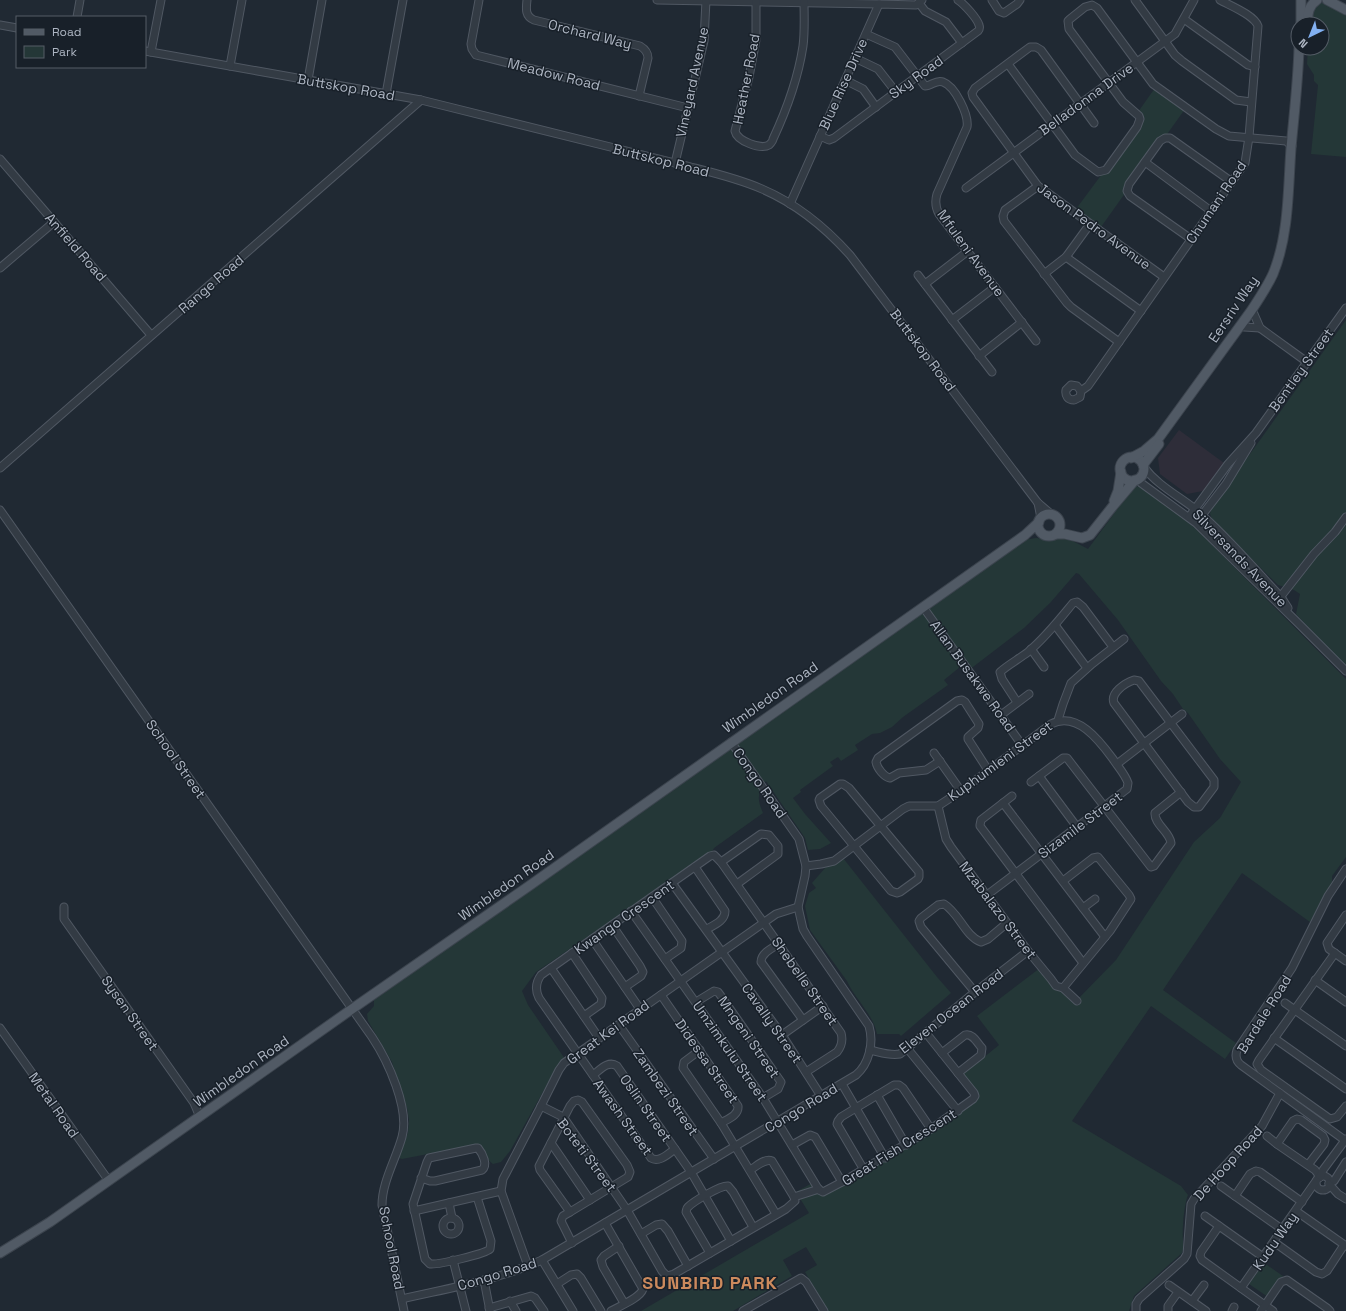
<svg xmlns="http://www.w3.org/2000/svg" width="1346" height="1311" font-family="'Space Grotesk',sans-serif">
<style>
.medical{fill:#2e2d39}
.green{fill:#243737}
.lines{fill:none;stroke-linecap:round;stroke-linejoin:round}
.minor-casing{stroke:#505863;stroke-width:9}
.major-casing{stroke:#3c444e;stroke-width:11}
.minor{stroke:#333b44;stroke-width:7}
.major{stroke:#515a65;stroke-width:9}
.labels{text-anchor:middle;stroke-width:3;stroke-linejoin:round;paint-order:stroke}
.street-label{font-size:14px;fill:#adb5c2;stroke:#182029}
.district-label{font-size:18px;font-weight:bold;letter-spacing:1px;fill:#cc8a5d;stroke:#182029}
</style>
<rect width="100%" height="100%" fill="#202933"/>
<polygon class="medical" points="1179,430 1224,463 1203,491 1187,494 1160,474 1158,458"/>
<g class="green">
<polygon points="1318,3 1323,3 1346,12 1346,157 1311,154 1318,85 1314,81 1314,75 1307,64 1308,48 1322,48 1322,24 1310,24 1311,12"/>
<polygon points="1155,88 1185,109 1101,227 1076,209 1102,174 1141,126 1138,112"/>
<polygon points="1346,320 1346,668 1296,614 1300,594 1294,590 1278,585 1213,521 1210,514 1212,507"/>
<path d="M1136,486L1143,488L1186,520L1202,535L1346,679V857L1332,876V882L1310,922L1242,873L1163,990L1236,1043L1225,1059L1151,1006L1072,1121L1181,1186L1188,1195C1184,1204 1182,1230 1183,1240C1183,1245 1184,1248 1182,1253L1134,1296L1129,1311H828L805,1272L817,1265L806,1247L783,1260L792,1276L733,1311H641L809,1213L796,1192L814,1182L827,1193L975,1096L961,1076L999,1045L977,1016L1040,968L1076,1001L1116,960L1194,842L1220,818L1241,782L1220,759L1188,713L1183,709L1173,694L1161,681L1118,620L1079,574L1076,573L1050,603L1024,628L969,670L964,663L960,667L944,680L948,685L903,717L892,727L880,733L872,734L855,745L858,750L841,761L838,757L830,762L833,766L800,790L801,792L793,798L805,814L831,843L820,849L808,850L805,838L766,781C757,794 757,799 763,813L714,848L712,852L536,972L522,991L528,1005L565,1059L559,1063L510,1151L501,1162L493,1164L487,1159L475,1145L402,1159L399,1158L408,1132L409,1120L407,1108L392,1062L368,1021L367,1014L374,1006V1000L744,737L906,625L1024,540L1036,538L1050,539L1062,537L1069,539L1088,549L1127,496Z"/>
<path d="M843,858L937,977L951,993L901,1036L899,1034H877C873,1014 855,999 847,981L810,930L805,906L809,893L816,888L812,883L826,867Z"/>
<polygon points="1264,1263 1283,1276 1268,1297 1249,1284"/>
</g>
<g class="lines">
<defs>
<g id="minor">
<polyline points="479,0 471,44 472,49 476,55 688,108"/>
<path d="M527,0C526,9 525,16 534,20L640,46C645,49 648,52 648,58L639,96"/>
<polyline points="657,0 879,4"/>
<path d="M756,0V40L749,77L735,131C737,141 761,150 769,145C770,144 773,141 773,139C787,109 798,79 803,46C805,31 804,15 804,0"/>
<polyline points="992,0 999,11 1004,13 1017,4 1020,0"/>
<polyline points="1135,0 1175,55 1182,61 1236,100 1251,102"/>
<polyline points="919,3 925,11 946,22 962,43"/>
<polyline points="77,17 80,0"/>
<polyline points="1184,19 1248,65 1255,67"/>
<polyline points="0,25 17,28"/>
<path d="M866,34L895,47L925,86C932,86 936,79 943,82C955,86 969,115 967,127L937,194C935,201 935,207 939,214L1036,341"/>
<path d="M145,51L421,100L683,165C710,172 737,178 762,189C797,204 825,227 850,255L1038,503L1051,514"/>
<polyline points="151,52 161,0"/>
<polyline points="855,58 878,69 896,92"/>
<polyline points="1008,64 1075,155 1098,172 1106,170 1137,127 1140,119 1139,116 1123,102 1069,29 1068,21 1070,19 1085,7 1092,5 1097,8 1153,84 1216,129 1229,136 1286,141 1292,146"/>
<polyline points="230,66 242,0"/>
<polyline points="308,80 322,0"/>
<polyline points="845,80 863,89 876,107"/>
<polyline points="386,94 403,0"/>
<polyline points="1094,123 1041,50 1036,47 1030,47 975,88 972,93 973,97 1038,186 1164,277"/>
<path d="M820,136L829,140L834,138L978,31C980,29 980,28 979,25C977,18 964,4 958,0"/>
<polyline points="0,159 151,335"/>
<polyline points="1145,162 1211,211"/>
<polyline points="675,163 704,41 706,0"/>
<polyline points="1038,186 1005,210 1003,216 1004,221 1067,303 1071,307 1119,342"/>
<polyline points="966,188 1175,34 1194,0"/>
<polyline points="790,204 879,4 916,5 922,0"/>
<polyline points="1191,239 1130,196 1127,191 1129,184 1160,141 1165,138 1170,138 1232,182"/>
<polyline points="1066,257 1141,311"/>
<polyline points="0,268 54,222"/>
<polyline points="1044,274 1066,257 1090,224"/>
<polyline points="918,275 992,372"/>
<polyline points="925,284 968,251"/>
<polyline points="1254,314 1260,328 1307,362"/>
<polyline points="952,320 995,287"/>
<polyline points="1244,327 1260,328"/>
<polyline points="979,356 1022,322"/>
<path d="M1081,391L1077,386L1071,385L1066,390C1065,396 1068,400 1074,400L1080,397L1081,391L1088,386L1245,163L1249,137L1258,26C1254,15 1231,6 1220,0"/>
<path d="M1143,466C1157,485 1177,495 1195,509C1225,534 1254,569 1281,597L1288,608"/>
<polyline points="0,468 421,100"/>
<polyline points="1137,480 1196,523 1297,622 1346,671"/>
<polyline points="1038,503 1041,518"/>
<path d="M0,510L372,1037C388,1061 410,1109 402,1137C396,1159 382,1182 382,1205L404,1311"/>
<polyline points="1189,517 1228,464 1256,433 1346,308"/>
<polyline points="1199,519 1226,484 1251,443"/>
<polyline points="1278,600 1314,554 1335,532 1346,517"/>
<polyline points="923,607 1022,745"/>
<polyline points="1055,625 1087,668"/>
<polyline points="1031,649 1044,667"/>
<path d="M1134,680L1139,681L1214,780V787L1199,807H1194L1188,802L1114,703C1110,693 1125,683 1134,680Z"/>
<path d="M1017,702L1002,679L1000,672C1009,664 1019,659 1028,652C1045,638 1059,620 1073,603L1077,602L1083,607L1113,647"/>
<polyline points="1001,715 1029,694"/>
<polyline points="1058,720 1063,704 1071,683 1092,664 1124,639"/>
<polyline points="934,753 961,791"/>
<path d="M940,761L926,770L899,773L890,778C884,777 877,768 876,762L878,758L957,701L962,700L965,702L979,724L978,728L968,737V739L988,770"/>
<polyline points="1117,764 1182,714"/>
<polyline points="1039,776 1077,827"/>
<path d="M1031,782L1063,758H1067L1151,867L1154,866L1171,843C1170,832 1154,824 1155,813L1181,792"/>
<polygon points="840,784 843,784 849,788 919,872 919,877 918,879 900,892 897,893 891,891 821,806 819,800 820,798"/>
<polyline points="1003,803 1012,796"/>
<polyline points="938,806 946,839 951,847 1028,951 1051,979 1056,986 1063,988 1077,1001"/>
<polyline points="721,862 761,834 769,835 778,846 778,854 774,857 737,884"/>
<path d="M806,866L821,864L834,861L903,809L909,806H938L961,791L1051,724C1077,711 1099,740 1113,759C1118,767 1125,774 1128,783L1127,789L987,895"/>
<path d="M695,867L725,911C725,921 714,925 707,929"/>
<path d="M1346,869L1328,896L1292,968L1237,1050C1235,1056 1236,1061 1241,1065L1346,1141"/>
<polyline points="672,883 782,1035 821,1096"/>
<polyline points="652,897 682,941 681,948 665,959"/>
<polyline points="64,907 64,919 194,1103 200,1117"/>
<polyline points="1083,908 1095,899"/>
<polyline points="631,911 763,1098 819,1190 823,1192 842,1182 931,1129 973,1099 975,1096 974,1093 926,1033"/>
<polyline points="1346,915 1327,943 1329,949 1346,961"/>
<polyline points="612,925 640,966 643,972 641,976 625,987"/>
<polyline points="592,939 640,1009"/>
<path d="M779,944C772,948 761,953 761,962L803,1020"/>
<polyline points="572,953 602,998 601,1004 584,1016"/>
<polyline points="1335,953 1259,1060 1257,1064 1261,1070 1330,1119 1337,1117 1346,1106"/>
<polyline points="1083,963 980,826 980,825 981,820 1003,803 1105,937"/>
<polyline points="551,968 599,1038"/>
<polyline points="1315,980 1346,1002"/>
<polyline points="1063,988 1110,931 1131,899 1129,895 1098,857 1093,858 1063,881"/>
<path d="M975,992L921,927L919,921L921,918L938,905L944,904C959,913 965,936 981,942L988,939L1007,923"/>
<path d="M661,995L738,1106C739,1115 728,1119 721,1123"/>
<polyline points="696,1002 714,991 718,992 721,996 781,1082 778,1089 763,1098"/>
<polyline points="1285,1003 1346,1046"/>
<polyline points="619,1025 714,1159"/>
<polyline points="0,1028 109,1181"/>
<polyline points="782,1035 823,1006"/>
<polyline points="1274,1038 1346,1089"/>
<polyline points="907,1048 958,1111"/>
<polyline points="700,1050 684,1062 683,1068 721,1123 776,1214"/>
<path d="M870,1050C880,1052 889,1056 900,1054L975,992L1028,951"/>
<path d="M942,1053L965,1035C973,1033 977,1043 982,1048L981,1055L958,1073"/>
<path d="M593,1075C600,1070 608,1060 617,1066L691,1172L731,1241"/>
<polyline points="842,1084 885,1158"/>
<polyline points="877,1095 906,1145"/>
<polygon points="578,1100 582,1102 627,1165 630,1172 628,1177 570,1212 540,1170 539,1166 570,1106 574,1101"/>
<path d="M541,1106L561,1116L564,1118L627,1210L662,1271L667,1276L674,1274L786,1209L795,1201L794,1197L772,1161C765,1158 757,1166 750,1170"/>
<polyline points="1267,1136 1277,1144"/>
<polyline points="551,1143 590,1200"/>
<polyline points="792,1145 810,1135 815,1137 842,1182"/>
<path d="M675,1149C668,1154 659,1163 651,1158L539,998C535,990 536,982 541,975L710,856L714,855L721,862L841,1033C843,1040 841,1047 837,1052L806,1072"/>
<polyline points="1308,1165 1324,1144 1325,1140 1323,1136 1301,1120 1297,1119 1293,1121 1277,1144 1315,1170 1318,1174 1319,1178"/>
<polyline points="864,1170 837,1124 838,1121 841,1117 894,1085 899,1085 903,1088 931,1129"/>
<circle cx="1323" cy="1183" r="7"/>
<polyline points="1320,1177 1323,1170 1346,1139"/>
<path d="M421,1178L430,1181H435L482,1170C488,1165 483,1154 478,1148H476L429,1158L427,1162L413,1204L425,1259L430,1264C438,1265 485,1254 490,1249L491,1241L477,1197"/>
<polyline points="1329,1183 1334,1181 1346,1162"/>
<polyline points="1329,1184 1338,1194 1346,1199"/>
<polyline points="1221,1186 1283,1230"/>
<polyline points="1235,1196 1250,1174 1256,1171 1260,1172 1302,1202"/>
<polyline points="794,1197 819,1189"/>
<polyline points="449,1203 452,1218"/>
<polyline points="414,1211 501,1191"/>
<polyline points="1296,1211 1346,1246"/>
<polyline points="570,1212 563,1216 561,1221 572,1243"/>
<polyline points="1205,1216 1263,1257"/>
<circle cx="451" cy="1226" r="8"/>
<path d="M605,1223L643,1289C640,1298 620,1306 611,1311"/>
<polyline points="1219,1226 1201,1252 1200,1256 1202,1260 1273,1311"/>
<polyline points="641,1234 656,1225 662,1224 668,1231 688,1266"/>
<polyline points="1274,1242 1316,1272 1322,1274 1327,1271 1344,1245"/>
<polyline points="619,1246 604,1256 601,1260 603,1267 624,1303"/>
<path d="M710,1253L686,1212C687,1209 686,1209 688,1207C694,1201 721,1185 728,1186L733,1192L753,1227"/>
<polyline points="453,1260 466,1311"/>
<polyline points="542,1260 573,1311"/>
<polyline points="528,1266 501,1191 503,1179 541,1106 559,1070 564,1063 776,914 798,907"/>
<polyline points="484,1280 490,1311"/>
<polyline points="557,1284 571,1275 577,1274 581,1278 601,1311"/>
<polyline points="1169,1285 1206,1311"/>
<polyline points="1241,1288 1316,1181"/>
<path d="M402,1299C449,1288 498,1280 542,1260L856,1075C869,1064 874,1043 869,1026L807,936L803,929L798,907L805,876L806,866L799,839L731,742"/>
<polyline points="510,1301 516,1311"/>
<polyline points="1192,1301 1204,1285"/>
<polyline points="489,1308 531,1296 535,1298 544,1311"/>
<polyline points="743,1311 801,1278 806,1282 824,1311"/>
<polyline points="1136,1311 1136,1304 1139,1299 1184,1259 1187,1254 1191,1204 1194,1199 1262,1126 1280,1093"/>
<polyline points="1168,1311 1168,1306 1178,1292"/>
<polyline points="1232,1311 1234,1307"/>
<polyline points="1261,1311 1281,1282 1287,1280 1327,1308 1330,1311"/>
</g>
<g id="major">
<polyline points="1327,0 1346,10"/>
<polyline points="1301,24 1301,0"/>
<path d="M1307,24C1308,14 1308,6 1317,0"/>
<circle cx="1132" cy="469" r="12"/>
<path d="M1131,458L1144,451L1158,439L1251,311C1259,299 1267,287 1273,274C1289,235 1288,190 1291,148C1294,115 1298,82 1299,48"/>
<polyline points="1143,465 1159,444"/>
<polyline points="1114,501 1118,491 1121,472"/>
<circle cx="1049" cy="525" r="11"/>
<polyline points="1056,534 1065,534 1082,538 1090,535 1113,506 1135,480"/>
<polyline points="0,1253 50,1222 352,1009 529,886 1025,535 1039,522"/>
</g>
</defs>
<use href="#minor" class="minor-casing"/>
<use href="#major" class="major-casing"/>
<use href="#minor" class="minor"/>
<use href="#major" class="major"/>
</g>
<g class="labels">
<g class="street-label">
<text transform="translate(590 34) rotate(14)" y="5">Orchard Way</text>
<text transform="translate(554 74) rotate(14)" y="5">Meadow Road</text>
<text transform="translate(916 77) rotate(-36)" y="5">Sky Road</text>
<text transform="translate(746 79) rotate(-79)" y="5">Heather Road</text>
<text transform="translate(692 82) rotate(-78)" y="5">Vineyard Avenue</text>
<text transform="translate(843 84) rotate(-66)" y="5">Blue Rise Drive</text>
<text transform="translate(346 87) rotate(10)" y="5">Buttskop Road</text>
<text transform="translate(1086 99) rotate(-36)" y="5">Belladonna Drive</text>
<text transform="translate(661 160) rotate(14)" y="5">Buttskop Road</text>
<text transform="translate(1216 202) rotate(-56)" y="5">Chumani Road</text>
<text transform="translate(1094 226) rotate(36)" y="5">Jason Pedro Avenue</text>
<text transform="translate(76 247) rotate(49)" y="5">Anfield Road</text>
<text transform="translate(971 253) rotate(54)" y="5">Mfuleni Avenue</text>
<text transform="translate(211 284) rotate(-41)" y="5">Range Road</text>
<text transform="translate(1233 309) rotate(-56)" y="5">Eersriv Way</text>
<text transform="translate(923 350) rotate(53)" y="5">Buttskop Road</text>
<text transform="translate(1301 370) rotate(-54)" y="5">Bentley Street</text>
<text transform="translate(1240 558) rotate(46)" y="5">Silversands Avenue</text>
<text transform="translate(973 676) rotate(54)" y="5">Allan Busakwe Road</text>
<text transform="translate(770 697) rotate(-35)" y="5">Wimbledon Road</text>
<text transform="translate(176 759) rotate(55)" y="5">School Street</text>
<text transform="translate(1000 761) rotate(-36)" y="5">Kuphumleni Street</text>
<text transform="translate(760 783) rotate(55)" y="5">Congo Road</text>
<text transform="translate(1080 825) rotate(-37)" y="5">Sizamile Street</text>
<text transform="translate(506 885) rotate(-35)" y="5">Wimbledon Road</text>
<text transform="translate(998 910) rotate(53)" y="5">Mzabalazo Street</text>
<text transform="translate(624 917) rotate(-35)" y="5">Kwango Crescent</text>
<text transform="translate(805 981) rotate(55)" y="5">Shebelle Street</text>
<text transform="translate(951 1011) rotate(-38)" y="5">Eleven Ocean Road</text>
<text transform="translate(130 1013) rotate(55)" y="5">Sysen Street</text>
<text transform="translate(1264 1014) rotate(-58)" y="5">Bardale Road</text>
<text transform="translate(772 1023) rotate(55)" y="5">Cavally Street</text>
<text transform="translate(608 1032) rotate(-36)" y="5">Great Kei Road</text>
<text transform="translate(749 1037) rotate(55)" y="5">Mngeni Street</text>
<text transform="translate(730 1051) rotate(55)" y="5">Umzimkulu Street</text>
<text transform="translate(707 1061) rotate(55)" y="5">Didessa Street</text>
<text transform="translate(241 1071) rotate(-35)" y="5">Wimbledon Road</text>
<text transform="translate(666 1092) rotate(55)" y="5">Zambezi Street</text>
<text transform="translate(54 1105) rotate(55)" y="5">Metal Road</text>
<text transform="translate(646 1108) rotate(55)" y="5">Oslin Street</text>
<text transform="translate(801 1108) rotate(-31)" y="5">Congo Road</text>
<text transform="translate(623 1117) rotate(54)" y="5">Awash Street</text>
<text transform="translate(899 1147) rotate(-32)" y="5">Great Fish Crescent</text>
<text transform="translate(587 1155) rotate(53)" y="5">Boteti Street</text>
<text transform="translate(1228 1163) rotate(-48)" y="5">De Hoop Road</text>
<text transform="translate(1275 1241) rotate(-55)" y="5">Kudu Way</text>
<text transform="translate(392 1248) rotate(79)" y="5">School Road</text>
<text transform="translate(497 1274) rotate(-17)" y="5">Congo Road</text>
</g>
<g class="district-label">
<text x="710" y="1289">SUNBIRD PARK</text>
</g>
</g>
<rect x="16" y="16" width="130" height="52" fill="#182029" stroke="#545c66"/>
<rect x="24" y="29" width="20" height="6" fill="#515a65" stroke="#545c66"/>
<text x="52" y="36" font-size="12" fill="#adb5c2">Road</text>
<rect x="24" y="46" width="20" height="12" fill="#243737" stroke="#545c66"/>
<text x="52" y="56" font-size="12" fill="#adb5c2">Park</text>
<g transform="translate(1310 36) rotate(223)"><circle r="19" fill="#182029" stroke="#545c66"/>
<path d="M0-3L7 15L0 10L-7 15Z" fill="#82b0f1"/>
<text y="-6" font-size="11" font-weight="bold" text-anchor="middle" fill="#adb5c2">N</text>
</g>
</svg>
